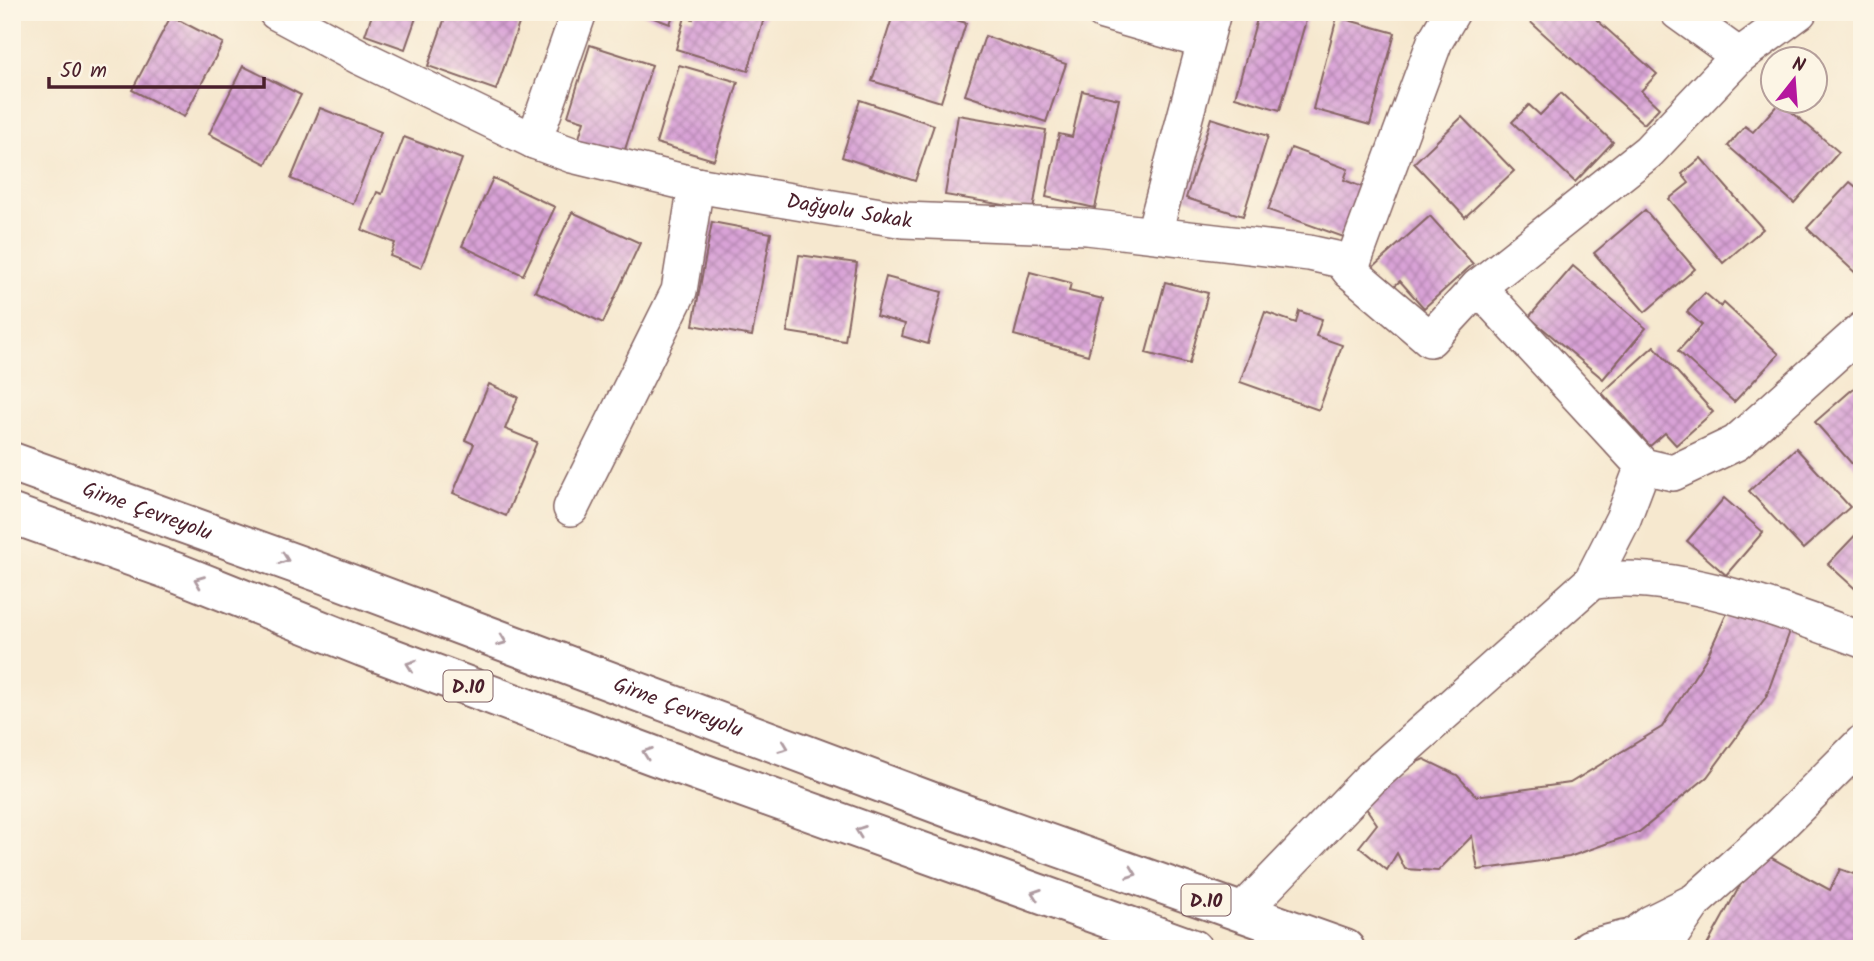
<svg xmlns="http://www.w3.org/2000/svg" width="1874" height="961" font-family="Kalam,sans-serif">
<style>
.building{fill:url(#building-cross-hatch)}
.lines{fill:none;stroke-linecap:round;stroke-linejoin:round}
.minor-casing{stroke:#866564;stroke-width:38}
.highway-casing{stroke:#866564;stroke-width:42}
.minor{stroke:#fff;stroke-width:35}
.highway{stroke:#fff;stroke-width:38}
.oneway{stroke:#ae9aa0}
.labels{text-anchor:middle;stroke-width:5;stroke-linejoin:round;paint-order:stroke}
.shield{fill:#fcf5e5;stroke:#7f5f63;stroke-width:2}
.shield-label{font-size:19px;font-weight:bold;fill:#4a1f2b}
.street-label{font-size:21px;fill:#4a1f2b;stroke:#fcf5e5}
</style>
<defs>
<pattern id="building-cross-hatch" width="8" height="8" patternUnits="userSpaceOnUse" patternTransform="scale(1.75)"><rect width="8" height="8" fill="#d9a3d7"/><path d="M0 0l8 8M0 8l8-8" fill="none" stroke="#b284af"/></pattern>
</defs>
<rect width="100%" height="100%" fill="#fcf5e5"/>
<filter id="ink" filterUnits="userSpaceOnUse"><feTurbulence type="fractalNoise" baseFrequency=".0143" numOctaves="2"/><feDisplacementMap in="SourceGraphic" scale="14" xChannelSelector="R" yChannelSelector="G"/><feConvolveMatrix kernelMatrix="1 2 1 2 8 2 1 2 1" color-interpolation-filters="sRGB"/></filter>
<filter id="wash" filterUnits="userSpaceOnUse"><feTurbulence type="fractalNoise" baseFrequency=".00686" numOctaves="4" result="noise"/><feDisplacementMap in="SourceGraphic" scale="28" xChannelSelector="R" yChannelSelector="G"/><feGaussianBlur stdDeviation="1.57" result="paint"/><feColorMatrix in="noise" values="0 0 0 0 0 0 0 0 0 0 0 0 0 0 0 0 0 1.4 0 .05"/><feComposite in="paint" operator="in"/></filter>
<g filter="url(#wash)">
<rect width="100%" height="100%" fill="#f6e8cf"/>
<g id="blocks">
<g class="building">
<polygon points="373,12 418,12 405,49 365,35"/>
<polygon points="447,12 523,12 496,90 428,66"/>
<polygon points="637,12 674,12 670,24"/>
<polygon points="695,12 766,12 748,71 676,49 685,17 693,19"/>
<polygon points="894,12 931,12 966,23 941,102 872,81"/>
<polygon points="1259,12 1292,12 1307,17 1280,110 1235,97"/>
<polygon points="1531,12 1570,15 1588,12 1657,74 1641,91 1659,108 1644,124 1526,18"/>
<polygon points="171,16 223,43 184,117 132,90"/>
<polygon points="1337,17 1395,33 1370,125 1313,109"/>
<polygon points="985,36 1066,64 1046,122 965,95"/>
<polygon points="590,45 652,65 621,162 576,148 584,121 568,116"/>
<polygon points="679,65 738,82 714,160 656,143"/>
<polygon points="243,66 301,95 266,164 209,134"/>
<polygon points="1082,91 1119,99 1095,208 1046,197 1059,134 1072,137"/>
<polygon points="1561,93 1613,142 1575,182 1512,122 1529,105 1540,115"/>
<polygon points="860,100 934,125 915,181 842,157"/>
<polygon points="1780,102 1839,152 1794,203 1728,146 1745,126 1753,132"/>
<polygon points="320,108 381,132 353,204 291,179"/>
<polygon points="958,115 1046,130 1033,210 945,195"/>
<polygon points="1462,117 1514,171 1465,217 1414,163"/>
<polygon points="1211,118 1268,136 1243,216 1186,198"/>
<polygon points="404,137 462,159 421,268 390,256 395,243 362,230 377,192 382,194"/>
<polygon points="1291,148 1348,169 1344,180 1370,190 1352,240 1268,210"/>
<polygon points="1701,158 1763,229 1723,263 1669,199 1689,183 1682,174"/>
<polygon points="493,178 555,207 523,275 462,246"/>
<polygon points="1850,182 1862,192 1862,279 1807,228"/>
<polygon points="1645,210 1695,269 1645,312 1594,253"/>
<polygon points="572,212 640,243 603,323 535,291"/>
<polygon points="1430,216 1473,264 1424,308 1400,281 1392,288 1373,267"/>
<polygon points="712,222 771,233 752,336 693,325"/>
<polygon points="799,255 857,263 845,341 787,332"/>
<polygon points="1573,266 1646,328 1603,379 1529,317"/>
<polygon points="1030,272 1071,283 1069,291 1103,299 1088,355 1014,335"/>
<polygon points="886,277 942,292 928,344 902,336 905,324 876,316"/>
<polygon points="1165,282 1208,293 1189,364 1146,353"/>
<polygon points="1705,293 1721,307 1724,303 1779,354 1734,402 1678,351 1702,325 1687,312"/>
<polygon points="1299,311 1322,319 1316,336 1342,345 1319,410 1240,382 1265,312 1296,323"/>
<polygon points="1654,346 1713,412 1676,445 1665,433 1650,446 1602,393"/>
<polygon points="1862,381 1862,475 1815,422"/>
<polygon points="489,384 518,397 505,429 537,442 506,516 453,493 474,444 465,440"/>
<polygon points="1796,448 1850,507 1803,549 1749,491"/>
<polygon points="1724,498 1763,532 1726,575 1687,541"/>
<polygon points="1862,528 1862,595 1828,564"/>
<polygon points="1731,604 1793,623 1766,697 1707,777 1639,832 1569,857 1478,870 1472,836 1438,871 1405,869 1397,853 1387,870 1359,847 1377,824 1359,798 1384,777 1424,759 1457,775 1476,796 1570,783 1662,727 1707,657"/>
<polygon points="1759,851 1830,890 1840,869 1862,877 1862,949 1705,949"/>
</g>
</g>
</g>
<g filter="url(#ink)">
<use href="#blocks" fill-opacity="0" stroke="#866564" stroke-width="2"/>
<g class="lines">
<defs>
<g id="minor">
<path id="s1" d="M276,12L360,57L534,141L572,155L696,185L904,220L1087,227L1309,253L1341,260L1350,271L1430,339L1478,287L1648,152L1739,56L1799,12"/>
<polyline points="1103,12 1204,41"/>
<polyline points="1678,12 1739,56"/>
<polyline points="534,141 579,12"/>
<polyline points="1154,233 1213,12"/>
<polyline points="1350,271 1435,41 1452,12"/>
<polyline points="1478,287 1643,466"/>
<polyline points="571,508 679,291 696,185"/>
<polyline points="1591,582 1623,519 1643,466 1673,473 1736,443 1862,330"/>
<path d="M1242,912L1370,779L1591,582C1668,567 1789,612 1862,640"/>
<polyline points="1616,949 1651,923 1691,903"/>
<polyline points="1662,949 1695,901 1779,826 1862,743"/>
</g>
<g id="highway">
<path id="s2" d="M12,462L324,574L951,809L1345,949"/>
<polyline points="12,514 178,573 363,647 655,756 1193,949"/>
<polyline points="1590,949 1625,940"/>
</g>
</defs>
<use href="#minor" class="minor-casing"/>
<use href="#highway" class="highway-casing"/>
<use href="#minor" class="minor"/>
<use href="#highway" class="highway"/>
</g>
<defs><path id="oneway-chevron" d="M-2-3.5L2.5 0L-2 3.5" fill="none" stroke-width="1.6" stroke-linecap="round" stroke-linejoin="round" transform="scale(1.75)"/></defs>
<g class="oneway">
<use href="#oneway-chevron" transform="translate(284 559) rotate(20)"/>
<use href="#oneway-chevron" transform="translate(199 581) rotate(-158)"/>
<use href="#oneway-chevron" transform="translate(502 641) rotate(21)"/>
<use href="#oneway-chevron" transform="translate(411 665) rotate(-160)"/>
<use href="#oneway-chevron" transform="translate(784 747) rotate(21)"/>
<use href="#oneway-chevron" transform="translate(647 753) rotate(-160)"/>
<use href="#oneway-chevron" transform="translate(860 831) rotate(-160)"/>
<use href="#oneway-chevron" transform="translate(1132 873) rotate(20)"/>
<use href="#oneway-chevron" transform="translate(1036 894) rotate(-161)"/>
</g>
</g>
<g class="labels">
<g class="shield">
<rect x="443.5" y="670.5" width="49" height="31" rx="5"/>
<rect x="1181.5" y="884.5" width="49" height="31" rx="5"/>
</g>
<g class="shield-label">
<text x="468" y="693">D.10</text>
<text x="1206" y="907">D.10</text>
</g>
<g class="street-label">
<text dy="7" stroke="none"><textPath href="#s1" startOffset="612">Dağyolu Sokak</textPath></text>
<text dy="7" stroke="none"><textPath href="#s2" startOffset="144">Girne Çevreyolu</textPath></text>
<text dy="7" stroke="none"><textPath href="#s2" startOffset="710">Girne Çevreyolu</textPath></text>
</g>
</g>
<rect width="1874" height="961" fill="none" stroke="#fcf5e5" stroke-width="42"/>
<g transform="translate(1794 80) rotate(17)"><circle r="33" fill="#fcf5e5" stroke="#b59f9b" stroke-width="2"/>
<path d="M0-5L12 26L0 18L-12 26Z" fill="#b5179e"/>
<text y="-10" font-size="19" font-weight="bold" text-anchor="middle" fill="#4a1f2b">N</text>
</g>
<path d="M49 77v10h215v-10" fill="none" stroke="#4a1f2b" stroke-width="3.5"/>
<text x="60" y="77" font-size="21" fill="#4a1f2b" stroke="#fcf5e5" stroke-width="5" paint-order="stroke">50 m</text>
</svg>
